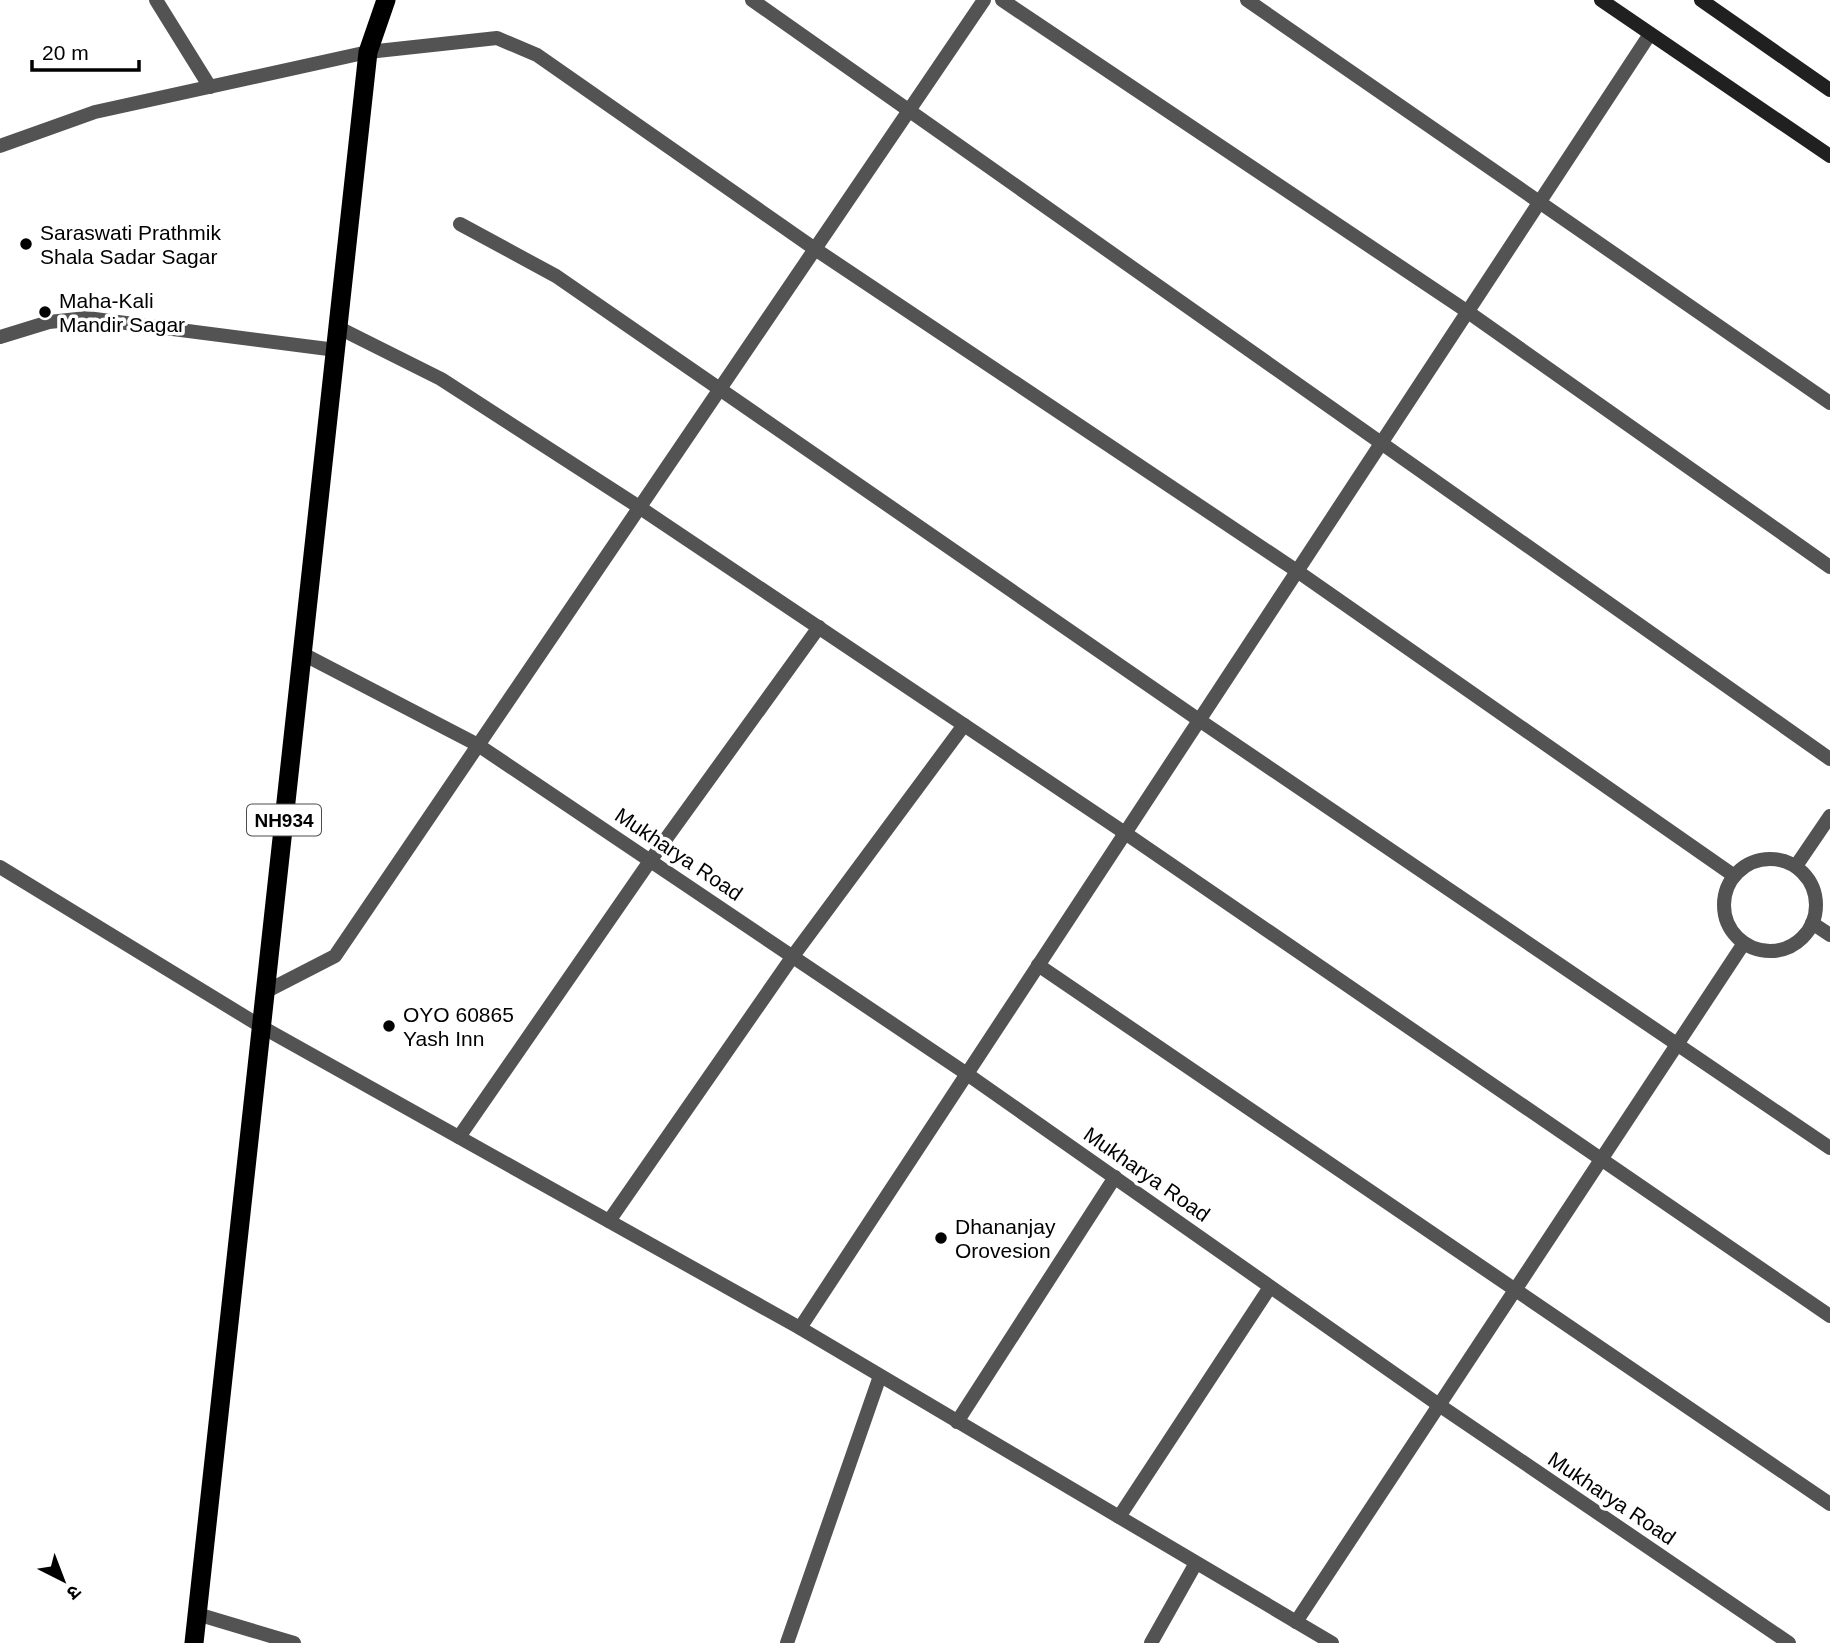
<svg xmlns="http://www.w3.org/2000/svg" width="1830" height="1643" viewBox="0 0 1830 1643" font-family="Helvetica,'Noto Sans Devanagari',sans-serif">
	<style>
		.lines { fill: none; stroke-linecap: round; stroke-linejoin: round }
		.minor { stroke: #535353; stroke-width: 14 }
		.tertiary { stroke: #535353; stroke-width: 14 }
		.secondary { stroke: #202020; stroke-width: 14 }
		.trunk { stroke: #000; stroke-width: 19 }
		.poi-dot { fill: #000; stroke: #fff; stroke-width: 2.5 }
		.labels { text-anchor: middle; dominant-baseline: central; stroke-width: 7; stroke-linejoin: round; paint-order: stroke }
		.shield { fill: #fff; stroke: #4c4c4c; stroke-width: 2 }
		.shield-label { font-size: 19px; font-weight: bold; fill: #000 }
		.poi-label { font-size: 21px; fill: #000; stroke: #fff; text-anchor: start }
		.street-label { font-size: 21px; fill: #000; stroke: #fff }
	</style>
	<rect width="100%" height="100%" fill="#fff"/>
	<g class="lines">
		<g class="minor">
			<path d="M156,0L210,87"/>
			<path d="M752,0L1830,759"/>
			<path d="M1002,0L1468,312L1830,567"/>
			<path d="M1247,0L1830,403"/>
			<path d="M368,52L497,38L537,55L815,249L1297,571L1733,875"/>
			<path d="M460,224L556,276L1199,720L1830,1148"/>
			<path d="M339,328L441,379L639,507L1125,833L1830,1316"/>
			<path d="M0,337L49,322L87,318L336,350"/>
			<path d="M303,654L478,745L967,1074L1439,1405L1789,1643"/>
			<circle cx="1770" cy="905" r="46"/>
			<path d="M1796,866L1830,816"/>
			<path d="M0,867L262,1027"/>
			<path d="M1812,923L1830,935"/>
			<path d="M1038,965L1830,1504"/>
			<path d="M265,992L335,956L984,0"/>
			<path d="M459,1137L650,861L819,627"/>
			<path d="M609,1221L793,956L964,725"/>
			<path d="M800,1328L1650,34"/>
			<path d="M957,1422L1115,1177"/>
			<path d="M1119,1517L1270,1287"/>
			<path d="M197,1614L294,1643"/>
			<path d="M1296,1622L1744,943"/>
			<path d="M787,1643L880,1376"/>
			<path d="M1151,1643L1196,1563"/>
		</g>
		<g class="tertiary">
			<path d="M0,146L95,112L368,52"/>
			<path d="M262,1027L800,1328L1332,1643"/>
		</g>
		<g class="secondary">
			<path d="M1601,0L1830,156"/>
			<path d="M1701,0L1830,90"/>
		</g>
		<path class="trunk" d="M194,1643L368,52L386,0"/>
	</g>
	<g class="poi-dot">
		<circle cx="26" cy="244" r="7"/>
		<circle cx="45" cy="312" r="7"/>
		<circle cx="389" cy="1026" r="7"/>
		<circle cx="941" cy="1238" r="7"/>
	</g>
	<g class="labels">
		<rect class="shield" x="247" y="804.5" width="74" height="31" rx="5"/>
		<g class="shield-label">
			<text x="284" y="820">NH934</text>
		</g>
		<g class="poi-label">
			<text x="40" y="232">Saraswati Prathmik<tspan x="40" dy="24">Shala Sadar Sagar</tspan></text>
			<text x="59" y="300">Maha-Kali<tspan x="59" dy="24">Mandir Sagar</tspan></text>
			<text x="403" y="1014">OYO 60865<tspan x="403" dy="24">Yash Inn</tspan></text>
			<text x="955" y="1226">Dhananjay<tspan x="955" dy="24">Orovesion</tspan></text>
		</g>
		<g class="street-label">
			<text transform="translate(679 854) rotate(34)">Mukharya Road</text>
			<text transform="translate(1147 1174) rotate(35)">Mukharya Road</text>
			<text transform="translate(1612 1498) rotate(34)">Mukharya Road</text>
		</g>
	</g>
	<g transform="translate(63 1580) rotate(138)" stroke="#ffffff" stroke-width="5" paint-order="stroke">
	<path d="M0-5L12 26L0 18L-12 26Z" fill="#000000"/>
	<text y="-10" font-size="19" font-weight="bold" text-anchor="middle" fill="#000000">उ</text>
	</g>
	<path d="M32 60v10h107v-10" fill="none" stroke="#000000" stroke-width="3.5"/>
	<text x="42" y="60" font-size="21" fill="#000000" stroke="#ffffff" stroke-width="5" paint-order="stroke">20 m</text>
</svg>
